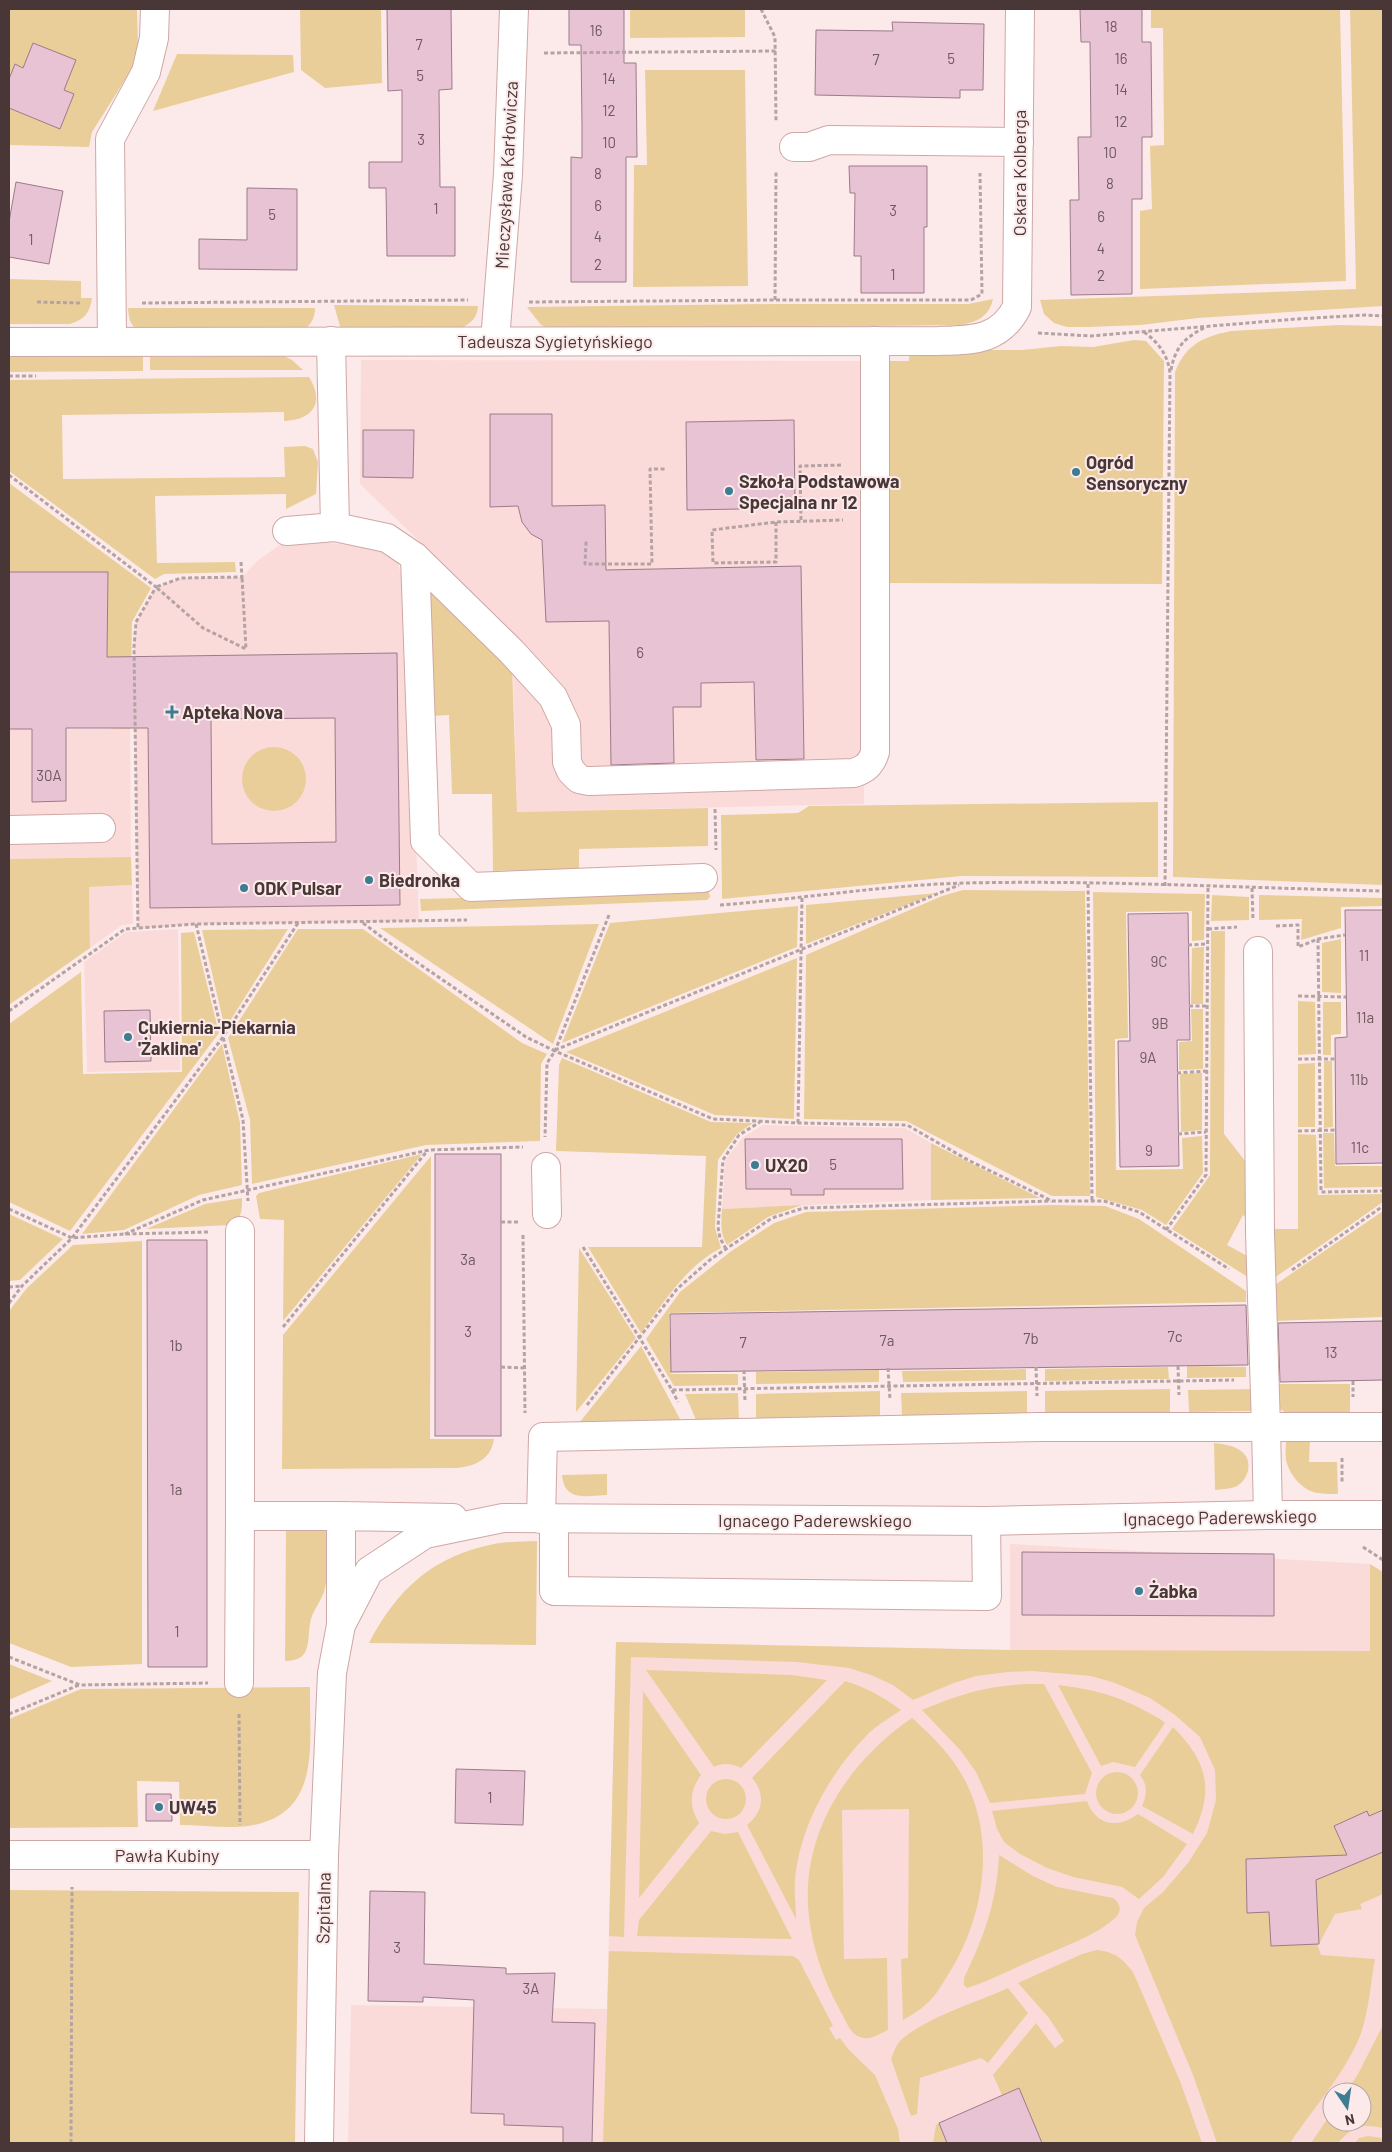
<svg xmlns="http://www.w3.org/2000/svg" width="1392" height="2152" viewBox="0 0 1392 2152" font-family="Barlow,sans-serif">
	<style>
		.built { fill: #fbdbda; fill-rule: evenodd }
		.green { fill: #eace9a }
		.building { fill: #e8c3d4; stroke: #9c7a8a; fill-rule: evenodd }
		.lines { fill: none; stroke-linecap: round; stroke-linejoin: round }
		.minor-casing { stroke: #cfa7a5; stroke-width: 30 }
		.path { stroke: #b5a3a3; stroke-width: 3; stroke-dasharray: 4 2.5; stroke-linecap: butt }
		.minor { stroke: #fff; stroke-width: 28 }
		.poi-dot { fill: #3d7c91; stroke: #fceaea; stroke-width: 2 }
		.labels { text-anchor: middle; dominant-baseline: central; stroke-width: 4; stroke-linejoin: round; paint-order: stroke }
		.number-label { font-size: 15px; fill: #705a5e }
		.street-label { font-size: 18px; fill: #483736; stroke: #fceaea }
		.poi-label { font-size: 18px; font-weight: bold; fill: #483736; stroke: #fceaea; text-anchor: start }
	</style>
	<rect width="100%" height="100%" fill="#fceaea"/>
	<g class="built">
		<path d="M361,360L868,361L864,804L517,812L512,631L360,484Z"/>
		<path d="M284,542H322L383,549L397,561L407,593L419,921L196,924L138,929L134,647L136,622L156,587L181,578L242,577L257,561Z"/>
		<path d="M9,729H130L131,857L9,859Z"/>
		<path d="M132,885L133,924L122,925L90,948L89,887Z"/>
		<path d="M178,929L180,1070L87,1072L84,962L126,932Z"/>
		<path d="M763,1125L905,1128L931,1143V1200L722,1209L725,1161L743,1137Z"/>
		<path d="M1010,1544L1370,1564L1371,1651H1383V2143H348L351,2005L607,2009L616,1642L1010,1650ZM1332,2092H1362V2122H1332Z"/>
	</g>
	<g class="green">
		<path d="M9,9H137L138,46L135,64L92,132L89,147L9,145Z"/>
		<path d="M300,9H381L382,83L325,88L301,70Z"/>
		<path d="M630,9H745V37L630,38Z"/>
		<path d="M1151,9H1340L1346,281L1140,289V211L1152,209L1150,146L1164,145L1163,28H1151Z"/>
		<path d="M1350,9H1383V306L1198,318L1141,325L1089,327H1067L1054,323L1044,314L1040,300L1356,289Z"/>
		<path d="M177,54L293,55L294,72L153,111Z"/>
		<path d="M645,70H745L748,286L633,287L634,165H647Z"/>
		<path d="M9,279L81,281V298H92C90,313 84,320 70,324H9Z"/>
		<path d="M993,299C989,317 977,322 960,325L553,330L541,325L527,307L774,304H968Z"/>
		<path d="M334,305L478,306C477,321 467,326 454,331L341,330Z"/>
		<path d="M128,308H315C315,317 312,323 305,329L140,332C130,325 129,320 128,308Z"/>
		<path d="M1339,325L1383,326V885L1173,877L1175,372C1186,344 1203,337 1231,331Z"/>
		<path d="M1134,340L1146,341L1164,361L1162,584L889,583L887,361H909V354L959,350H1022L1061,346L1093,347Z"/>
		<path d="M143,355V371L9,372V357Z"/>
		<path d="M284,356L292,360L303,370H150V357Z"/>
		<path d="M309,377C325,403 313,420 284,421V412L62,415L63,479L285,477L284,447L305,446L313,449L318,462L316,494L286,509V494L155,496L157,563L235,562L236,572L164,574L155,579L9,471V380Z"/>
		<path d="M9,483L151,588L132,622L130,729L105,728L108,572H9Z"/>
		<path d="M427,586L512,664L517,812L708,808V846L579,849V869L493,871L492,794H452L449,715L431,716Z"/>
		<circle cx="274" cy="779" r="32"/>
		<path d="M1158,802V877L962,876L722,899L721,815L798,813L809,806Z"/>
		<path d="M131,857L132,885L89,887L90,948L9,1005V859Z"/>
		<path d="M963,890L1085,891L1090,1196H1052L906,1121L804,1119L806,955L942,896Z"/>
		<path d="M709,892L710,897L707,900L421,911L420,899Z"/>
		<path d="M1093,892L1205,894L1204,940L1192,941V911L1126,912L1128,1038L1115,1039L1116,1170L1183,1169L1182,1138L1202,1136L1203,1173L1166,1225L1142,1210L1096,1197Z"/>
		<path d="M937,893L806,944V905Z"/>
		<path d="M1212,895L1249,897V920L1211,921Z"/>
		<path d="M1259,895L1383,898V906L1341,907V928L1301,940L1302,919L1259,920Z"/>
		<path d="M798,906L797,947L562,1043L610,923Z"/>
		<path d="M599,924L553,1044L380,928Z"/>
		<path d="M288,929L225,1029L202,930Z"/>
		<path d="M298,929H363L522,1043L547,1054L541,1064L540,1141L426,1145L252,1184L250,1120L228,1038Z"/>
		<path d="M1211,931H1225L1224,1134L1249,1166L1248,1219L1243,1215L1227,1245L1253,1259L1254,1281L1172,1229L1210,1175Z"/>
		<path d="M194,932L219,1033L70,1231L9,1202V1024L81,972L83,1074L182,1072L181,933Z"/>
		<path d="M1341,939V993L1322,992V943Z"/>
		<path d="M1204,947L1203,1004H1191L1192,948Z"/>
		<path d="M797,958L794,1119L715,1115L566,1052Z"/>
		<path d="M1298,1001L1315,1002L1316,1054L1298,1055Z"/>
		<path d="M1323,1002H1341V1034L1331,1035V1055H1323Z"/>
		<path d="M1191,1009H1203V1069L1179,1070V1042L1192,1041Z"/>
		<path d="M222,1044L240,1123L242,1185L199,1195L124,1230L82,1234Z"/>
		<path d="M562,1058L711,1122L753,1123L737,1134L718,1160L715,1228L721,1248C686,1266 664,1302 641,1333L588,1247H702L706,1156L556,1151L559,1065Z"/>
		<path d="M1324,1061H1332L1333,1127L1324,1128Z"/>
		<path d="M1315,1063V1127H1298V1064Z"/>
		<path d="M1202,1073V1130L1181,1132L1180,1074Z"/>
		<path d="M1323,1133H1334L1335,1166H1383V1187L1324,1188Z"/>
		<path d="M1298,1134L1316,1135L1318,1195L1383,1194V1202L1267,1283V1229H1298Z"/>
		<path d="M931,1143L1040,1198L931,1200Z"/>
		<path d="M422,1154L283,1321L284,1220L260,1219L256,1196L259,1193Z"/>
		<path d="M431,1156L430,1439H494C491,1459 476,1466 457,1468L282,1469L283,1335Z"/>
		<path d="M242,1198C242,1211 242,1218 231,1225L146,1229L205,1204Z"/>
		<path d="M802,1205L768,1217L727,1245C720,1233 721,1222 722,1209Z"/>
		<path d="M1053,1205L1105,1206L1139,1219L1246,1291V1302L669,1313L671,1374H738V1385L674,1386L646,1339L680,1292L730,1252L774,1223L806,1212Z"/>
		<path d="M1383,1211V1317L1274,1321L1276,1384H1350V1414L1296,1416L1287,1414L1279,1408L1270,1389L1266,1291Z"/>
		<path d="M9,1214L63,1239L20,1280L9,1281Z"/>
		<path d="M142,1241V1664L71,1667L9,1643V1311L27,1288L73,1245Z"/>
		<path d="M579,1248L636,1338L576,1412Z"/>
		<path d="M641,1346L681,1421L579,1423Z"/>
		<path d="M1187,1366L1246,1367V1377L1187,1378Z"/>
		<path d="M1168,1367L1169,1379L1045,1381V1369Z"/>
		<path d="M1026,1369V1380L903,1382L902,1371Z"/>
		<path d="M879,1370V1382L756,1384V1372Z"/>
		<path d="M1170,1389V1412L1045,1415V1391Z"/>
		<path d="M1256,1389L1254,1409L1250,1411L1189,1412L1188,1390Z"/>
		<path d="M880,1391V1416L756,1419V1394Z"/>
		<path d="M1027,1391V1414L902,1416L901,1393Z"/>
		<path d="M738,1393L739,1419L696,1420L685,1394Z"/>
		<path d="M1310,1438L1309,1462H1337L1338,1494C1331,1494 1324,1494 1318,1493C1302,1491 1289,1474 1286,1460C1285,1453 1286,1446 1286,1439Z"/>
		<path d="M1214,1443C1223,1444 1233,1445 1241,1451C1254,1460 1249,1481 1235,1487C1229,1489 1221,1489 1215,1490Z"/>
		<path d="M607,1474V1495C587,1496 564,1502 562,1475Z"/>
		<path d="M286,1526H326C327,1547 330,1571 324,1592C321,1601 314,1609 311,1619C306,1639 314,1661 285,1661Z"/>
		<path d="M537,1541L536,1645L369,1643C397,1589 433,1556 494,1544C508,1541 523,1542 537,1541Z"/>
		<path d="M1370,1564L1383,1572V1894L1360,1904L1362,1909L1335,1914L1319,1944H1317L1321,1955L1375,1959C1370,1986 1369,2015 1358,2041C1341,2078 1312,2110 1290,2143H1217L1193,2075L1135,1935L1137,1922L1144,1908L1163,1892L1188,1863L1207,1833L1216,1800L1215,1770L1200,1737L1175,1715L1150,1698L1115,1683L1091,1676L1032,1671L1008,1672L976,1676L954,1683L913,1700L893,1685L871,1675L849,1668L797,1662L631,1657L624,1937L609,1936L616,1642L1010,1650L1370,1651Z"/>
		<path d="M9,1664L52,1681L9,1700Z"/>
		<path d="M646,1670L792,1675L827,1680L741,1768C732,1764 723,1762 714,1767Z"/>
		<path d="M845,1681C866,1687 883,1697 901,1710C891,1717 879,1724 870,1732C831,1771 800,1825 795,1880C794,1893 796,1906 796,1919L747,1825C763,1812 766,1794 752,1778Z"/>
		<path d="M1025,1684H1044L1092,1773L1085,1794L990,1803L976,1772L961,1751L922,1710C961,1694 983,1687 1025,1684Z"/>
		<path d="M1058,1685C1100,1690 1124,1698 1160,1719L1165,1723L1135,1767L1113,1762L1101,1766Z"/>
		<path d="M310,1687C309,1744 323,1815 248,1826C227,1829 202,1825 180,1825L179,1782L137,1781L138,1827L9,1828V1719L81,1689Z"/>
		<path d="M643,1691L701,1775C689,1791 689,1807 699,1823L639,1898Z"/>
		<path d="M912,1718C937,1740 960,1764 972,1796C995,1855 980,1927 946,1978C940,1988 934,1998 925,2005C919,2011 911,2015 903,2020L901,1959L908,1958L909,1809L842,1810L844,1959L887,1958L888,2030C879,2034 870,2041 860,2037C851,2035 846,2021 842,2014C813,1962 797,1901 816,1842C831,1792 869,1747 912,1718Z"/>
		<path d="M1173,1727C1207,1761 1215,1789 1193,1834L1142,1806C1147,1794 1148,1786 1140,1775Z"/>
		<circle cx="1117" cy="1793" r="21"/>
		<circle cx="726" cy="1799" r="20"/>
		<path d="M1087,1801C1096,1826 1118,1829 1138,1814L1187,1844L1163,1877L1139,1899L1122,1887L1073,1877L1047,1868L1020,1854L1004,1842L997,1829L992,1811Z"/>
		<path d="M711,1831L725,1834L738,1832L792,1939L637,1936L639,1920Z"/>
		<path d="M999,1855L1033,1876L1057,1887L1113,1898C1119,1902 1123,1910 1116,1917C1099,1935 1055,1950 1031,1961C1010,1970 989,1981 967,1988L964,1985V1978C984,1937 997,1901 999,1855Z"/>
		<path d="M9,1890L299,1892L295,2143H9Z"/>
		<path d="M1097,1950C1115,1952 1122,1958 1133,1972L1180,2081L1202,2143H1042L1019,2089L1002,2095L993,2075L1036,2023L1055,2048L1064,2041L1049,2018L1018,1983L1082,1954Z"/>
		<path d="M609,1951L793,1956L799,1960L833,2026L829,2028L836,2040L840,2038L849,2050L875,2075L898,2129L900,2143H603Z"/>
		<path d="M1008,1988L1028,2013L988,2063L981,2058L920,2078L917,2114L911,2116L891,2059C894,2052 896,2044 902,2039C928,2017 977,2002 1008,1988Z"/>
		<path d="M1383,2025V2128C1363,2123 1351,2127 1338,2143H1311L1332,2112V2122H1362V2092H1346L1358,2074Z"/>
		<path d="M939,2123L947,2143H933L936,2125Z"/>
		<path d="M1368,2136L1383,2138V2143H1355L1359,2138Z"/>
	</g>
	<g class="building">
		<path d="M387,9H451L452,89L439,90L440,187H455V256H387L386,188H369V162H402V90L388,91Z"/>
		<path d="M569,9H624V63H636L637,157H626V282H571V157L582,158V126L581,45H569Z"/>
		<path d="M1080,9H1142V42H1151L1152,137H1142V199H1132V294L1071,295L1070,200H1079L1078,137H1091L1090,42H1081Z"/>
		<path d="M892,22L984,24L983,90H960V98L815,95L816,30L893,31Z"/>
		<path d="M33,43L76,60L64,90L74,94L60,129L9,108V79L15,64L23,68Z"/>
		<path d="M849,166H927V227H924V293H861V256H854L855,193H850Z"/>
		<path d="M16,182L63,191L49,264L9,257V222Z"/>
		<path d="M247,188L297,189V270L199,269V239L247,240Z"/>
		<path d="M490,414H552V506L605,505L606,570L801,566L804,759L756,760L754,682L701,683V707H673L674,763L611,765L609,621L546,622L542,540L531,534L522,522L518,506L490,507Z"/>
		<path d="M794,420L795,508L687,510L686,422Z"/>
		<path d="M363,430H414L413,478L363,477Z"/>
		<path d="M9,572H108L107,657L397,653L400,905L150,908L148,728H66V801L32,802V729H9ZM335,718L336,842L212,844L211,719Z"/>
		<path d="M1345,910H1383V1163L1336,1164L1335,1038L1347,1037Z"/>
		<path d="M1188,913L1190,1040H1177L1179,1166L1120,1167L1118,1041H1130L1128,914Z"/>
		<path d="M150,1010L151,1061L105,1062L104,1011Z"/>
		<path d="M745,1139H902L903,1189H824V1195H791V1189H746Z"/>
		<rect x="435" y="1154" width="66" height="282"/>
		<path d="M147,1240H207V1667H148Z"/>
		<path d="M1246,1305L1248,1365L671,1372L670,1314Z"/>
		<path d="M1383,1321V1380L1280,1382L1278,1323Z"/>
		<path d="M1022,1552L1274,1554V1616L1022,1615Z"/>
		<path d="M456,1769L525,1771L523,1825L455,1823Z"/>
		<path d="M146,1794H171L172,1821H146Z"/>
		<path d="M1383,1810V1852L1316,1880L1319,1944L1271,1946L1269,1912L1247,1913L1246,1859L1347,1855L1334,1826L1367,1811L1369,1816Z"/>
		<path d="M370,1891L425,1892L424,1964L506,1968V1974L555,1973L552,2022L595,2023L592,2143H563V2127L504,2125V2114L471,2113L474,2000L423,1997V2002L368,2001Z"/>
		<path d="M1019,2088L1042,2143H947L939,2123Z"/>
	</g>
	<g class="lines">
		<defs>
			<g id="minor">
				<path d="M794,147H809L829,140L1019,142"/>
				<path d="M112,341L110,139L146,72L154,38L155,9"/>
				<path d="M495,341L508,174L514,9"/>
				<path d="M9,342L938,341C972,340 1000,341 1017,307L1020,9"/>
				<path d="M335,527L387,538L415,557L512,652L553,697L566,725L567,762L571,771L579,779L589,781L854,773C865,769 871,765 875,752V341"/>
				<path d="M287,531L335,527L331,341"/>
				<path d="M415,557L425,841L471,887L703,878"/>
				<path d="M9,830L101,828"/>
				<path d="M1258,951L1260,1233L1266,1427H1383"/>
				<path d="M546,1167L547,1214"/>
				<path d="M240,1231V1516"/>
				<path d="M541,1519L543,1437L1039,1427H1266L1268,1515"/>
				<path d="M554,1519V1591L987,1596L986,1521"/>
				<path d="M341,1621V1516L453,1518"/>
				<path d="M239,1683L240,1516H341"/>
				<path d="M9,1855H324"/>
				<path d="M319,2143L324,1855L332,1673L341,1625L369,1571L425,1534L503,1518L986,1521L1268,1515H1383"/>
			</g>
		</defs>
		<use href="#minor" class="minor-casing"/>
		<g class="path">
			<path d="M761,9L775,37L776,122"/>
			<path d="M544,53L776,51"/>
			<path d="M775,300L776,171"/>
			<path d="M37,302L81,303"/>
			<path d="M529,302L775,300H971L982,294L980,173"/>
			<path d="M142,303L468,300"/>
			<path d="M1144,332C1158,342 1168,355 1170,373L1165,886"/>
			<path d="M1038,333L1090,336L1296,319L1366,315L1383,316"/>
			<path d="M1171,370C1175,348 1184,338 1204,328"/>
			<path d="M9,376H36"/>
			<path d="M9,475L156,587L136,622L134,647L138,929"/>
			<path d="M801,520L800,466L843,465"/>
			<path d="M776,522V562L713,563L712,530L776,522L843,520"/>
			<path d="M585,542L586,543L585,564H652L650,469H665"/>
			<path d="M241,562L242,577L181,578L156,587L203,628L246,649L242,577"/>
			<path d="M715,809L716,850"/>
			<path d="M1088,884L1092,1201"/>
			<path d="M1252,888L1253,920"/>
			<path d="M720,905C802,899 883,885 965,883C1104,880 1244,888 1383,891"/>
			<path d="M609,915L555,1051L713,1119L798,1123L907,1125L968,1160L1052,1201H1104L1139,1212L1229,1269"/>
			<path d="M363,923L399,950L526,1037L555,1051L547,1063L545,1137"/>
			<path d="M196,924L243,1120L248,1201"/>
			<path d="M1276,926L1298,925V947L1318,939L1345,935"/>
			<path d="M1208,929L1237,927"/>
			<path d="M1318,939L1321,1192L1383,1191"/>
			<path d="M1188,945L1207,944"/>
			<path d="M1298,996L1346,997"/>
			<path d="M1189,1006H1207"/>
			<path d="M9,1011L125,929L196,924L467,920"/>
			<path d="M555,1050L959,885"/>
			<path d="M1298,1059H1335"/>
			<path d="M1177,1073L1207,1071"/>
			<path d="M798,1123L802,898"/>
			<path d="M1298,1131L1336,1130"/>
			<path d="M1178,1134L1206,1132"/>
			<path d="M9,1209L72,1238L125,1234L209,1232"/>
			<path d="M501,1222H518"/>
			<path d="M1166,1230L1206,1175L1208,887"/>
			<path d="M125,1234L203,1200L429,1150L523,1147"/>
			<path d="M523,1235L525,1413"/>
			<path d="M583,1247L672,1390L1234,1380"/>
			<path d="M726,1249L720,1238L718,1227L723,1160L739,1135L760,1122"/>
			<path d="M1292,1270L1383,1206"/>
			<path d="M9,1287L22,1286"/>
			<path d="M9,1303L22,1286L72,1238L223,1037L298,923"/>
			<path d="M283,1327L428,1150"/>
			<path d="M1178,1366L1179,1395"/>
			<path d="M501,1367L524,1368"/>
			<path d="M1036,1367L1037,1396"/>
			<path d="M888,1368L890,1400"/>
			<path d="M744,1370L745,1402"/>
			<path d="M1353,1381V1397"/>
			<path d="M672,1390L678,1402"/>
			<path d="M587,1405L677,1289L711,1259L772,1218L804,1208L1051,1201"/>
			<path d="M1342,1458V1484"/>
			<path d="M1363,1547L1383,1560"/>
			<path d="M9,1657L80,1685L208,1683"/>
			<path d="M9,1714L79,1685"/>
			<path d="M239,1714L240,1825"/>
			<path d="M71,2143L72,1887"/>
		</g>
		<use href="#minor" class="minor"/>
	</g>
	<g class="poi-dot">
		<circle cx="1076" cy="472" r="5"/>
		<circle cx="729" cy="491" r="5"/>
		<path d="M169.5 704.5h5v5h5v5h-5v5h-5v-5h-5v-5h5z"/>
		<circle cx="369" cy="880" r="5"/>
		<circle cx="244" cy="888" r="5"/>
		<circle cx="128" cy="1037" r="5"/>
		<circle cx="755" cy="1165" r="5"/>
		<circle cx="1139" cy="1591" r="5"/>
		<circle cx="159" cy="1807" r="5"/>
	</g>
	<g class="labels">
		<g class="number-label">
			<text x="1111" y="26">18</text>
			<text x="596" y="30">16</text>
			<text x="419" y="44">7</text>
			<text x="951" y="58">5</text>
			<text x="1121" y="58">16</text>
			<text x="876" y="59">7</text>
			<text x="420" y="75">5</text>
			<text x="609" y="78">14</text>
			<text x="1121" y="89">14</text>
			<text x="609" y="110">12</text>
			<text x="1121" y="121">12</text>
			<text x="421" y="139">3</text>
			<text x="609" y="142">10</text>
			<text x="1110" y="152">10</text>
			<text x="598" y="173">8</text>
			<text x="1110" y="183">8</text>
			<text x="598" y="205">6</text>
			<text x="436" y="208">1</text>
			<text x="893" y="210">3</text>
			<text x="272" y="214">5</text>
			<text x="1101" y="216">6</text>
			<text x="598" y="236">4</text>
			<text x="31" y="239">1</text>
			<text x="1101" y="248">4</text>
			<text x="598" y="264">2</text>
			<text x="893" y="274">1</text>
			<text x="1101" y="275">2</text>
			<text x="640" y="652">6</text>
			<text x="49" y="775">30A</text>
			<text x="1364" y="955">11</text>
			<text x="1159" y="961">9C</text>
			<text x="1365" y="1017">11a</text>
			<text x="1160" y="1023">9B</text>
			<text x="1148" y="1057">9A</text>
			<text x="1359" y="1079">11b</text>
			<text x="1360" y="1147">11c</text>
			<text x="1149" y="1150">9</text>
			<text x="833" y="1164">5</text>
			<text x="468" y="1259">3a</text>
			<text x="468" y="1331">3</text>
			<text x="1175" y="1336">7c</text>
			<text x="1031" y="1338">7b</text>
			<text x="887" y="1340">7a</text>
			<text x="743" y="1342">7</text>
			<text x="176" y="1345">1b</text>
			<text x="1331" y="1352">13</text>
			<text x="176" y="1489">1a</text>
			<text x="177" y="1631">1</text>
			<text x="490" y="1797">1</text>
			<text x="397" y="1947">3</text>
			<text x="531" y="1988">3A</text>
		</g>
		<g class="street-label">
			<text transform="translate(1019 173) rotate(-90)">Oskara Kolberga</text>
			<text transform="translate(506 175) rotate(-87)">Mieczysława Karłowicza</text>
			<text x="555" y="341">Tadeusza Sygietyńskiego</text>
			<text transform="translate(1220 1517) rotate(-1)">Ignacego Paderewskiego</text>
			<text x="815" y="1520">Ignacego Paderewskiego</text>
			<text x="167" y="1855">Pawła Kubiny</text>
			<text transform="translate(323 1908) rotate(-89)">Szpitalna</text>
		</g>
		<g class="poi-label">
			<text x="1086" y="462">Ogród<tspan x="1086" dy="21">Sensoryczny</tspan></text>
			<text x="739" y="481">Szkoła Podstawowa<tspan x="739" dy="21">Specjalna nr 12</tspan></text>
			<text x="182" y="712">Apteka Nova</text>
			<text x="379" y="880">Biedronka</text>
			<text x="254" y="888">ODK Pulsar</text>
			<text x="138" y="1027">Cukiernia-Piekarnia<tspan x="138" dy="21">'Żaklina'</tspan></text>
			<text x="765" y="1165">UX20</text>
			<text x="1149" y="1591">Żabka</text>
			<text x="169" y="1807">UW45</text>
		</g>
	</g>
	<rect width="1392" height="2152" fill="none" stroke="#483736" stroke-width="20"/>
	<g transform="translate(1347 2107) rotate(167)"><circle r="24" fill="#fceaea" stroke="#b4a2a2"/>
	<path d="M0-4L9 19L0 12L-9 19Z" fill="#3d7c91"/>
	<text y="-8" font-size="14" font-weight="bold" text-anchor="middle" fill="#483736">N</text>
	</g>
</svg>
